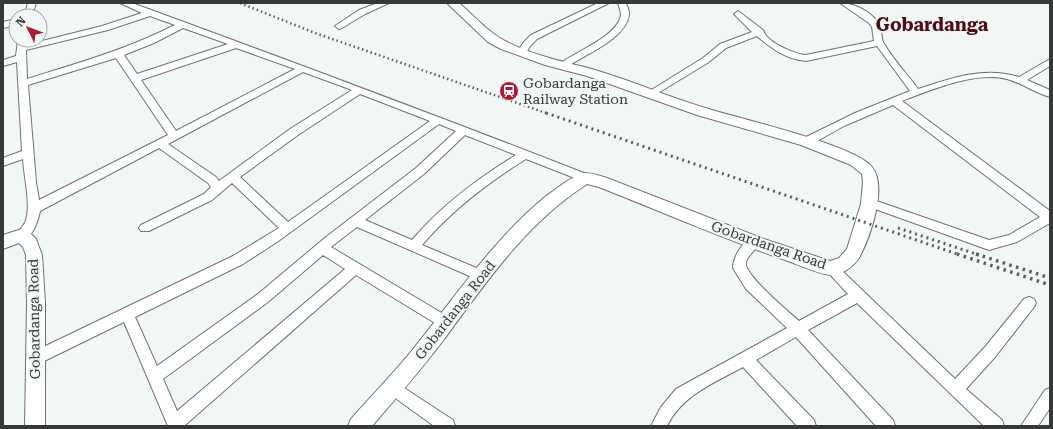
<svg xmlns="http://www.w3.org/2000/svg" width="1053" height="429" viewBox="0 0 1053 429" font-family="'Roboto Serif',serif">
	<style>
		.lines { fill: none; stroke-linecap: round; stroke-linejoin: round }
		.minor-casing { stroke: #6d7471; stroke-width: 2 }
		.major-casing { stroke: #6d7471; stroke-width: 2 }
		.minor { fill: #fff; fill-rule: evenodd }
		.major { fill: #fff; fill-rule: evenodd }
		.rail-far2 { stroke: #5c5f5e; stroke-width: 2.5; stroke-dasharray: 1.5 3; stroke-linecap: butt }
		.rail-far1 { stroke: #5c5f5e; stroke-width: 3; stroke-dasharray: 2 4; stroke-linecap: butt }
		.rail { stroke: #5c5f5e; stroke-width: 3.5; stroke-dasharray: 2.5 4.5; stroke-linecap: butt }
		.labels { text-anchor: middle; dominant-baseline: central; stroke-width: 4; stroke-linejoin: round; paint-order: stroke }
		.poi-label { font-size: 14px; fill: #363938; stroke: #f0f7f4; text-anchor: start }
		.street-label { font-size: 14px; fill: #363938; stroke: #f0f7f4 }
		.far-town-label { font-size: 18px; font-weight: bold; fill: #520c15; stroke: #f0f7f4 }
	</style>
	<rect width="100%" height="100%" fill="#f0f7f4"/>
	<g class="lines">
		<defs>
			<g id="minor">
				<path d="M28,3H36L32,16H24Z"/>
				<path d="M120,3H132C285,59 438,116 589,175L591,178L585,182L526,159C487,183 452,210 422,245L486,272L488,276L486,280L481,281L357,227L331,247L450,318L452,322L450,326L445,328L440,326L356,275L184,426H168L124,322L36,365L31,363L29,358L31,353L233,256L279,228L232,183L212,200L149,231H141L139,228L141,225L204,194L211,187L208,183L159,148L40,211C38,221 31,244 18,239L16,236C19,230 24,226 26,220C31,204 24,177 23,159L3,166V158L22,151L17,62L3,66V60L16,56L18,40H26V45L102,26L142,13ZM150,16L175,25C128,49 78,63 27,79L26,50L108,30ZM183,28L228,44L137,74L124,55L154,43ZM236,48L295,69L176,131L141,80ZM116,58L168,135L39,200L36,182L28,85ZM303,72L352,90L290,129L219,181L216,177L168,144ZM360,94L430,121L288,222L240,177L298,135ZM439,124L456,131L416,168L326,237L258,294L157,366L135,317L243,264L277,242ZM465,135L516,155C477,179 442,205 412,240L365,220L424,174ZM323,255L345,269L177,411L163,379L268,302Z"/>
				<path d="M378,3H389L365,14L342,28L339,29L335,26L359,10Z"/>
				<path d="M598,3H609L537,39L530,46L525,55L522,56L517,53L523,43L531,35Z"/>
				<path d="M618,3H626C627,7 630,11 629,15C626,39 585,54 567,67H561V63C577,51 618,36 621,15C621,11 619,7 618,3Z"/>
				<path d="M840,3C854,3 874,12 880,27C882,31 881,37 883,42C892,58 907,74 918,89C951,78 984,66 1019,77L1050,59V66L1027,80L1050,90V97C1035,93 1022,83 1007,79C975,71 931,90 902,101L1050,211V223L1017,242L989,250L864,205L862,202L864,199L868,198L989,240L1009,235L1040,217L893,105L844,126L810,145H802L801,142L802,139L855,113L910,91L877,46L806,61C786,59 772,49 757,36L726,48L709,62L653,96L650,97L645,94L703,58L720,44L752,32L734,14L738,11L763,30C766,42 794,54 806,55L874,41L872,27L869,23Z"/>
				<path d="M16,19V25L3,28V22Z"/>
				<path d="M754,237L758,238L760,242C757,249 748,255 746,262C742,273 790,313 799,321L848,294L824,268L825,264L830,263L835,264L955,379L985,347L1024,299L1029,297L1034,299L1036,303L1034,307L995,357L966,389L1002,420L1004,426H984L857,303L808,330L893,420L895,426H876L796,337L756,360L814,420L816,426H797L743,367C714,383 682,395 667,426H651L661,407L676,389L787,328L746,289L733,268C733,257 743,240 754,237Z"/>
				<path d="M392,380L453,420L455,426H434L387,392L384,387L387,382Z"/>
				<path d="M1050,388V408L1038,426H1021L1045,390Z"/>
			</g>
			<g id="major">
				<path d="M447,3H459C475,17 489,33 507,42C535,56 565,62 595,70C633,81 670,98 709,109C740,119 855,145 872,167C888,187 870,238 859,258C853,267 843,274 832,275C821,275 799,265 788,261C724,239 662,212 599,187L587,184C525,224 485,284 442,342C420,371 396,398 372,426H348L351,419C372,395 394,373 414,348C456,296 493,240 545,197C556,189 568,179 581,174C588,171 600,176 607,178L764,239L830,261L839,258L847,249L861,204L863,182L862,174L851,165L801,145L697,115L587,76L545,65L501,49L488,42Z"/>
				<path d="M22,229L28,231L36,239L42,255L45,303V426H25L27,303L26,255L23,247L19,243L3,249V235Z"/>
			</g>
		</defs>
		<use href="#minor" class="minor-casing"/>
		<use href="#major" class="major-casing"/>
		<use href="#minor" class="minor"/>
		<use href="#major" class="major"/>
		<path class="rail-far2" d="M240,3L315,33L549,114"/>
		<g class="rail-far1">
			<path d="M546,113L960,255"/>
			<path d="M898,228L979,255"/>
		</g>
		<g class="rail">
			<path d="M957,254L1050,285"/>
			<path d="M976,254L1050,278"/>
		</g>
	</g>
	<defs>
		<symbol id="station-disc" viewBox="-11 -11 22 22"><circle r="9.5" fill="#ad1930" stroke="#f0f7f4"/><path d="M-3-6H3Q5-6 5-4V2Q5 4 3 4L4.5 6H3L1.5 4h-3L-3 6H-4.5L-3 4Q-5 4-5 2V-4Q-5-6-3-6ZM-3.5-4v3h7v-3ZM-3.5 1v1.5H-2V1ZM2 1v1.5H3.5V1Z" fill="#fff"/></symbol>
	</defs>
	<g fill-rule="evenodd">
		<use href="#station-disc" x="498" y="80" width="22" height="22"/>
	</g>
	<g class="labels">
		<g class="poi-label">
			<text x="523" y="83">Gobardanga<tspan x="523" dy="16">Railway Station</tspan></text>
		</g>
		<g class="street-label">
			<text transform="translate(769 245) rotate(19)">Gobardanga Road</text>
			<text transform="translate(455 310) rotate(-52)">Gobardanga Road</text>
			<text transform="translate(34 319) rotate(-91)">Gobardanga Road</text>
		</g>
		<g class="far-town-label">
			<text x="932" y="24">Gobardanga</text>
		</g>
	</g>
	<rect width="1053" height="429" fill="none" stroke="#363938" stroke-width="8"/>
	<g transform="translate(28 28) rotate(312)"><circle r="19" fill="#f0f7f4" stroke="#a6aba9"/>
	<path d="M0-3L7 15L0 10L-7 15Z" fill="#ad1930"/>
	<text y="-6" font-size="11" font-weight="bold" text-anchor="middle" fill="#363938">N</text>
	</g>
</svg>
